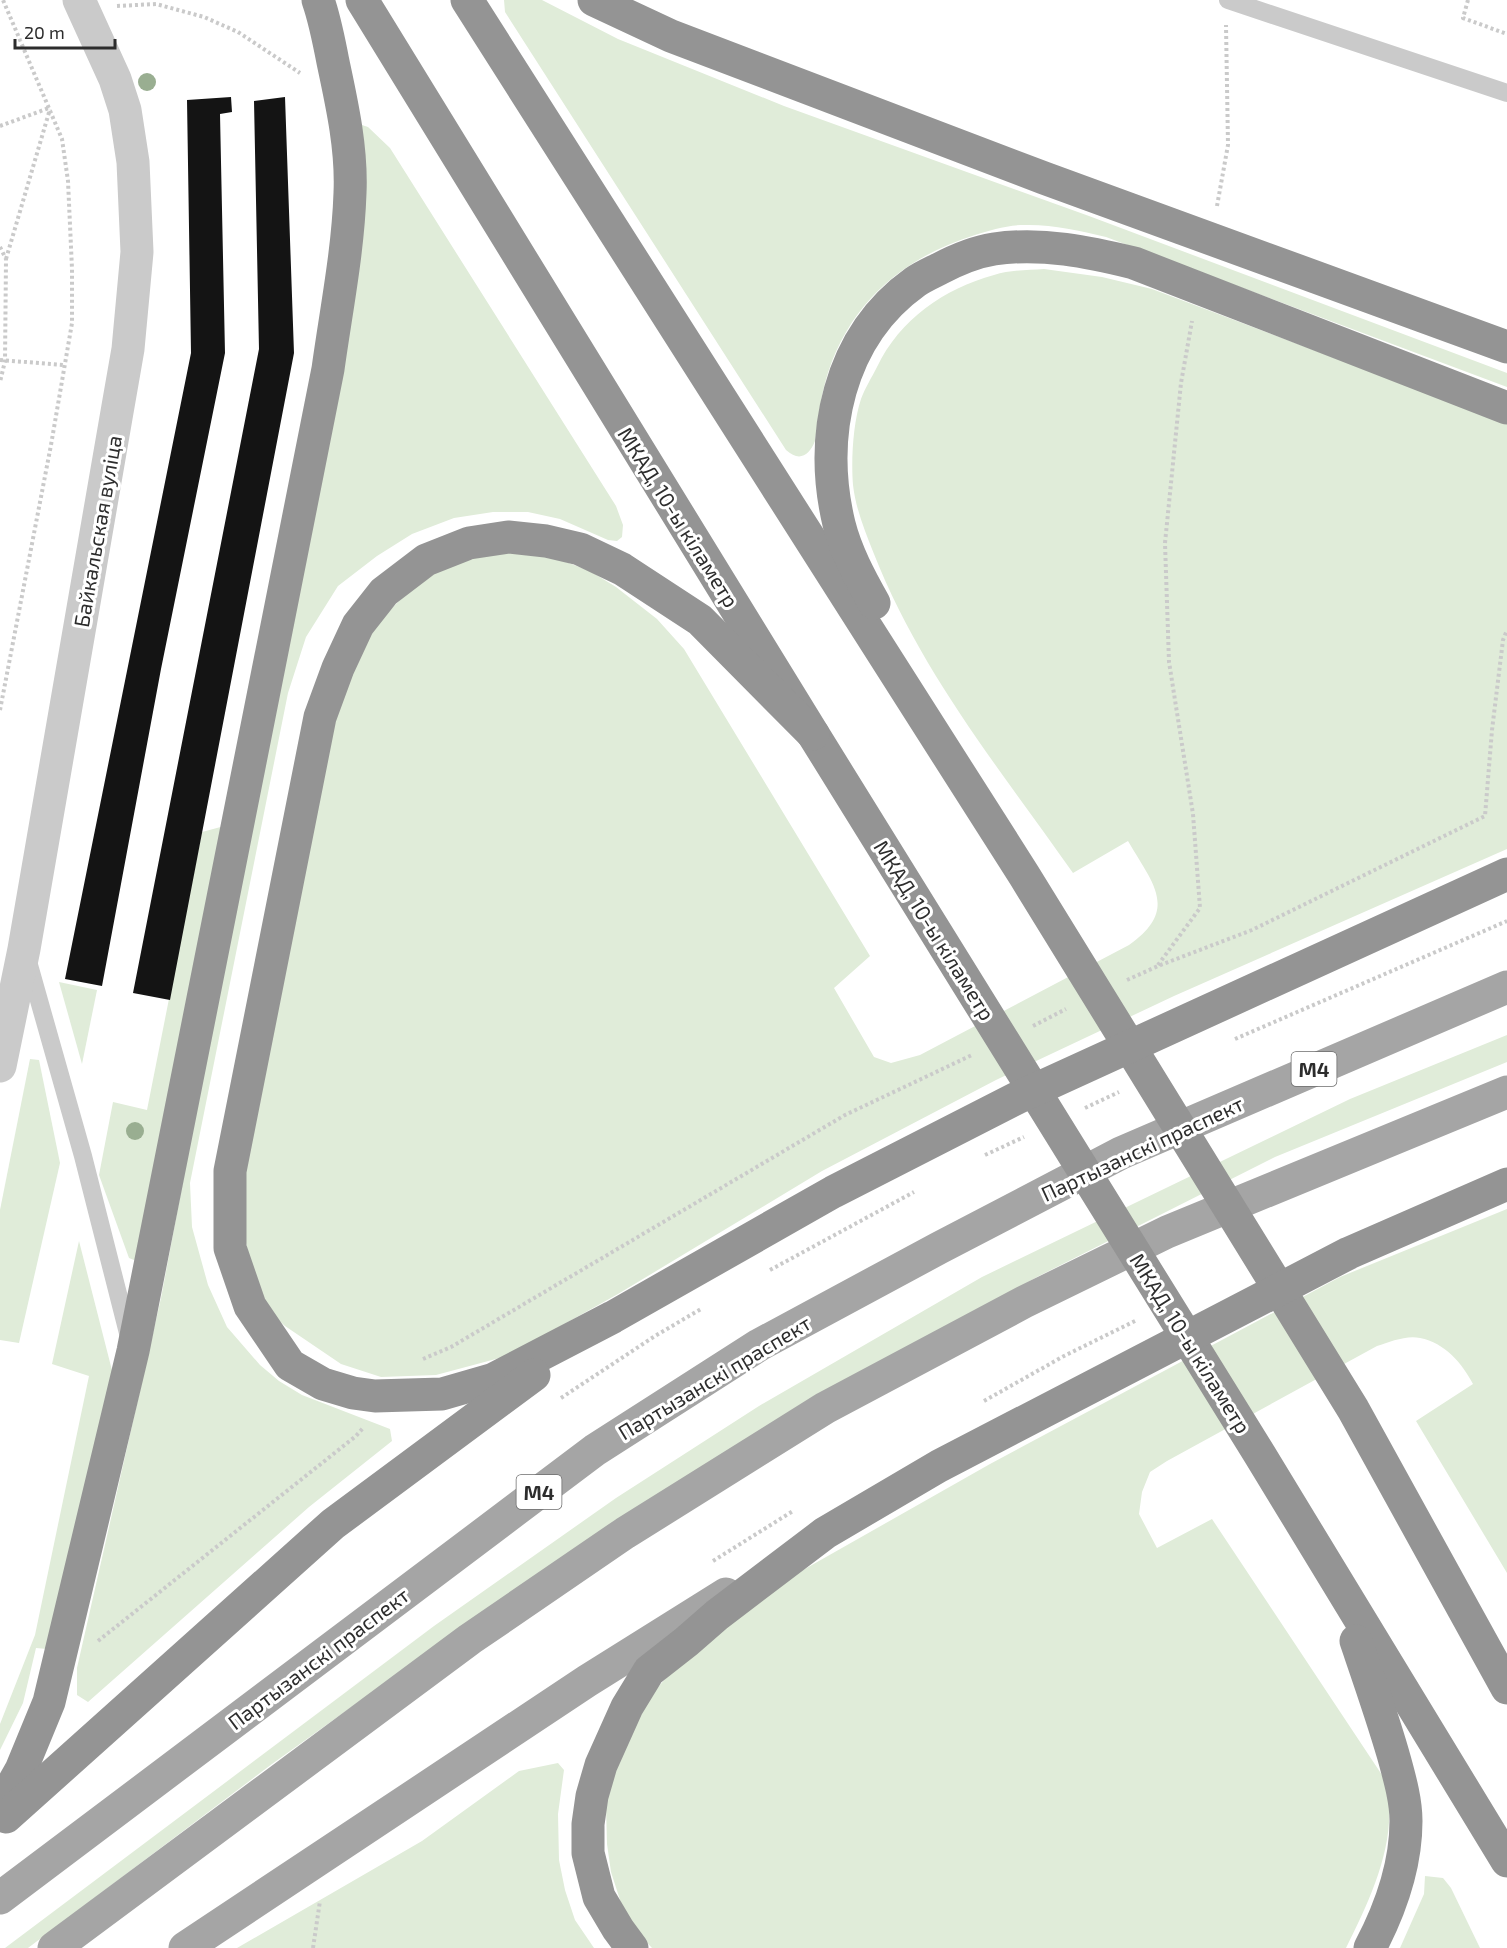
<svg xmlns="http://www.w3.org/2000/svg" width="1507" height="1948" viewBox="0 0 1507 1948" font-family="'Exo 2',sans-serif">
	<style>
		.green { fill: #e0ecd9 }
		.building { fill: #141414 }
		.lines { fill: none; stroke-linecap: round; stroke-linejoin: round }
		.path { stroke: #cacaca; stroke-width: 4; stroke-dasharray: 3 3; stroke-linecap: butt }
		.lane { stroke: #cacaca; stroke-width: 18 }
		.street { stroke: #cacaca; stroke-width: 33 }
		.primary { stroke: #a5a5a5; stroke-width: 33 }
		.highway { stroke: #949494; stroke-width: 33 }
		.tree { fill: #99ae91 }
		.labels { text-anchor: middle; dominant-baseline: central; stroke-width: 6; stroke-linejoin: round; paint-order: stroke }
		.shield { fill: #fff; stroke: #6c6c6c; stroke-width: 1.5 }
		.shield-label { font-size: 20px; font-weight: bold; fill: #2d2d2d }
		.street-label { font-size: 21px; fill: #2d2d2d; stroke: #fff }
	</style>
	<rect width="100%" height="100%" fill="#fff"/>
	<g class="green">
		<path d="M504,0H542L618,39L784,106L1089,216L1507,373V387L1106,237C1080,231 1055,225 1029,225C1011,224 991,230 975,235C901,258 846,306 825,383C820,401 818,422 815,441C809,456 799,462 786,450L505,12Z"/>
		<path d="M359,124L368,127L390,148L616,506L623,525L622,537L617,541L608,540L560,519L528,512H493L454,518L412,534L377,556L338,586L306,637L288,693L190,1183L192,1227L208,1285L227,1327L260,1365L279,1381L302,1395L390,1429L392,1441L309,1507L88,1702L77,1695V1668L161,1298L330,402Z"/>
		<path d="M1044,269L1102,277L1152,289L1507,423V849L1174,996L996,1080L822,1171L618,1294L507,1356L436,1375L381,1377L341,1364L285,1326L270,1312L257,1284L249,1257L241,1220L246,1158L325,748L363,646L382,618L406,594L437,572L469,557L497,553H525L558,559L590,571L616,587L657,619L684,649L870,956L834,988L874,1057L891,1063L920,1055L1129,945C1180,909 1152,883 1128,841L1073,873C1001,771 920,671 874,554C865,531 856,510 853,485C851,460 853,423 861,399C865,388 872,377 877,367C900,319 944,289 994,275C1010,270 1028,270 1044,269Z"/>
		<path d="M228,825L140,1258L134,1260L129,1258L99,1175L113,1102L147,1110L202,832Z"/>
		<path d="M59,982L97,990L82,1064Z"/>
		<path d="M1507,1035V1062L1275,1157L1037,1277L916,1344L357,1703L272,1764L28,1948H5L434,1626L616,1498L759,1406L982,1277L1350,1099Z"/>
		<path d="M30,1059L39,1060L60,1163L19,1343L0,1340V1210Z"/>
		<path d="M1507,1209V1573L1416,1421L1473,1384C1462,1363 1445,1343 1420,1338C1406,1335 1390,1342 1377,1346L1167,1461L1150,1472L1142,1492L1139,1514L1157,1548L1212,1519L1384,1778C1386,1787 1389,1796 1389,1806C1392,1854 1367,1906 1346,1948H652L640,1935L622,1906L611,1872L607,1844L606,1807L615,1763L649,1697L677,1666L789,1578L990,1464L1340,1277Z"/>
		<path d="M79,1241L116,1386L47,1649L36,1648L23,1703L0,1750V1724L35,1635L89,1376L52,1364Z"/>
		<path d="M558,1763L564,1770L558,1814L559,1860L565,1890L575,1920L594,1948H237L422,1841L519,1771Z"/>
		<path d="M1425,1876L1443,1878L1451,1888L1480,1948H1400L1424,1894Z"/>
	</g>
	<g class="building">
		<path d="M231,97L232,112L220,114L225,353L161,669L102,986L65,979L191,353L187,100Z"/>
		<path d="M285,97L294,353L170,1000L133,993L259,349L254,101Z"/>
	</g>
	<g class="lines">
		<g class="path">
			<path d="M1468,0L1463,18L1507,34"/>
			<path d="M117,6L156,4L204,17L238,32L300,73"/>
			<path d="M0,126L49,108"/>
			<path d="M1217,206L1228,145L1226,25"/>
			<path d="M0,247L6,259L5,361L0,382"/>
			<path d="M6,259L50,109"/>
			<path d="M0,360L64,365"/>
			<path d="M0,710L51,445L72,323V269L68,181L62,139L3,0"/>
			<path d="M1158,965L1200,908L1193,814L1169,662L1165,543L1181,383L1192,321"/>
			<path d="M1127,980L1158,966L1252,930L1485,816L1492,730L1503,640L1507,630"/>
			<path d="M1033,1026L1066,1009"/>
			<path d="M1235,1039L1507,921"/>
			<path d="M1085,1108L1119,1092"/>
			<path d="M985,1155L1024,1137"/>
			<path d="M770,1270L914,1192"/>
			<path d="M423,1359L451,1347L845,1115L972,1055"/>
			<path d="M561,1398L655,1336L701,1309"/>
			<path d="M984,1401L1064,1356L1137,1320"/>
			<path d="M713,1561L793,1511"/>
			<path d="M98,1641L356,1436L363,1428"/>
			<path d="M313,1948L320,1901"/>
		</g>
		<g class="lane">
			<path d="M1228,0L1507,93"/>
			<path d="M27,958L83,1156L129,1337"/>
		</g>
		<path class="street" d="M0,1066L24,949L117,412L128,349L137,252L133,162L125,110L115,79L79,0"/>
		<g class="primary">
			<path d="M0,1898L595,1450L759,1345L939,1248L1121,1153L1507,987"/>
			<path d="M54,1948L470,1639L625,1533L825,1408L1024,1302L1167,1232L1507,1092"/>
			<path d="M185,1948L587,1681L726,1594"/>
		</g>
		<g class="highway">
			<path d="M362,0L813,734L1260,1455L1507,1861"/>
			<path d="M467,0L1024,875L1353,1409L1507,1688"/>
			<path d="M594,0L671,36L1044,178L1507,347"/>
			<path d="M874,603C860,578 846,552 839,524C818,436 838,337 915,282C922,277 931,273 939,269C956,260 975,252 994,249C1042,242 1089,252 1134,263L1507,408"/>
			<path d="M813,734L700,620L622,569L580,549L546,541L508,537L469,543L426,560L384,592L358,625L338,668L320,717L230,1171V1248L250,1306L290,1365L323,1384L353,1393L375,1396L442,1394L494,1379L613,1317L833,1192L1017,1098L1507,874"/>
			<path d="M1356,1641C1369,1679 1382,1716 1393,1754C1399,1776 1406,1799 1406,1821C1406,1865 1390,1910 1370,1948"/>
			<path d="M0,1807L21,1770L49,1702L133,1351L328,369C336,311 348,252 350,193C352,149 342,104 333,62C329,41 325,20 318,0"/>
			<path d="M6,1817L333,1524L534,1375"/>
			<path d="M632,1948L618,1929L599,1897L588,1853V1824L592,1796L601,1765L627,1707L649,1671L686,1642L717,1615L825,1533L939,1466L1349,1253L1507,1184"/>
		</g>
	</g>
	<g class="tree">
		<circle cx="147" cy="82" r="9"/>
		<circle cx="135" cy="1131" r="9"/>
	</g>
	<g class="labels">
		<g class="shield">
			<rect x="1291.5" y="1052" width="45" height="34" rx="4.5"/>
			<rect x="516.5" y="1475" width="45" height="34" rx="4.5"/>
		</g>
		<g class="shield-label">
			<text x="1314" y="1069">М4</text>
			<text x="539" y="1492">М4</text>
		</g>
		<g class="street-label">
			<text transform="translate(679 517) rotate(58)">МКАД, 10-ы кіламетр</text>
			<text transform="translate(97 531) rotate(-80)">Байкальская вуліца</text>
			<text transform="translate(935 930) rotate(58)">МКАД, 10-ы кіламетр</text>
			<text transform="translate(1142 1148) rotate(-25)">Партызанскі праспект</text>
			<text transform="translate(1191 1343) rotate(58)">МКАД, 10-ы кіламетр</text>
			<text transform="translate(714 1377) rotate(-31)">Партызанскі праспект</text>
			<text transform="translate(318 1658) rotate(-37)">Партызанскі праспект</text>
		</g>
	</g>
	<path d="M15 39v9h100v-9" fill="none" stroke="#2d2d2d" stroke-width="3"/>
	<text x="24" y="39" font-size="18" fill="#2d2d2d" stroke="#ffffff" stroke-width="4.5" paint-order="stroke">20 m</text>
</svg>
